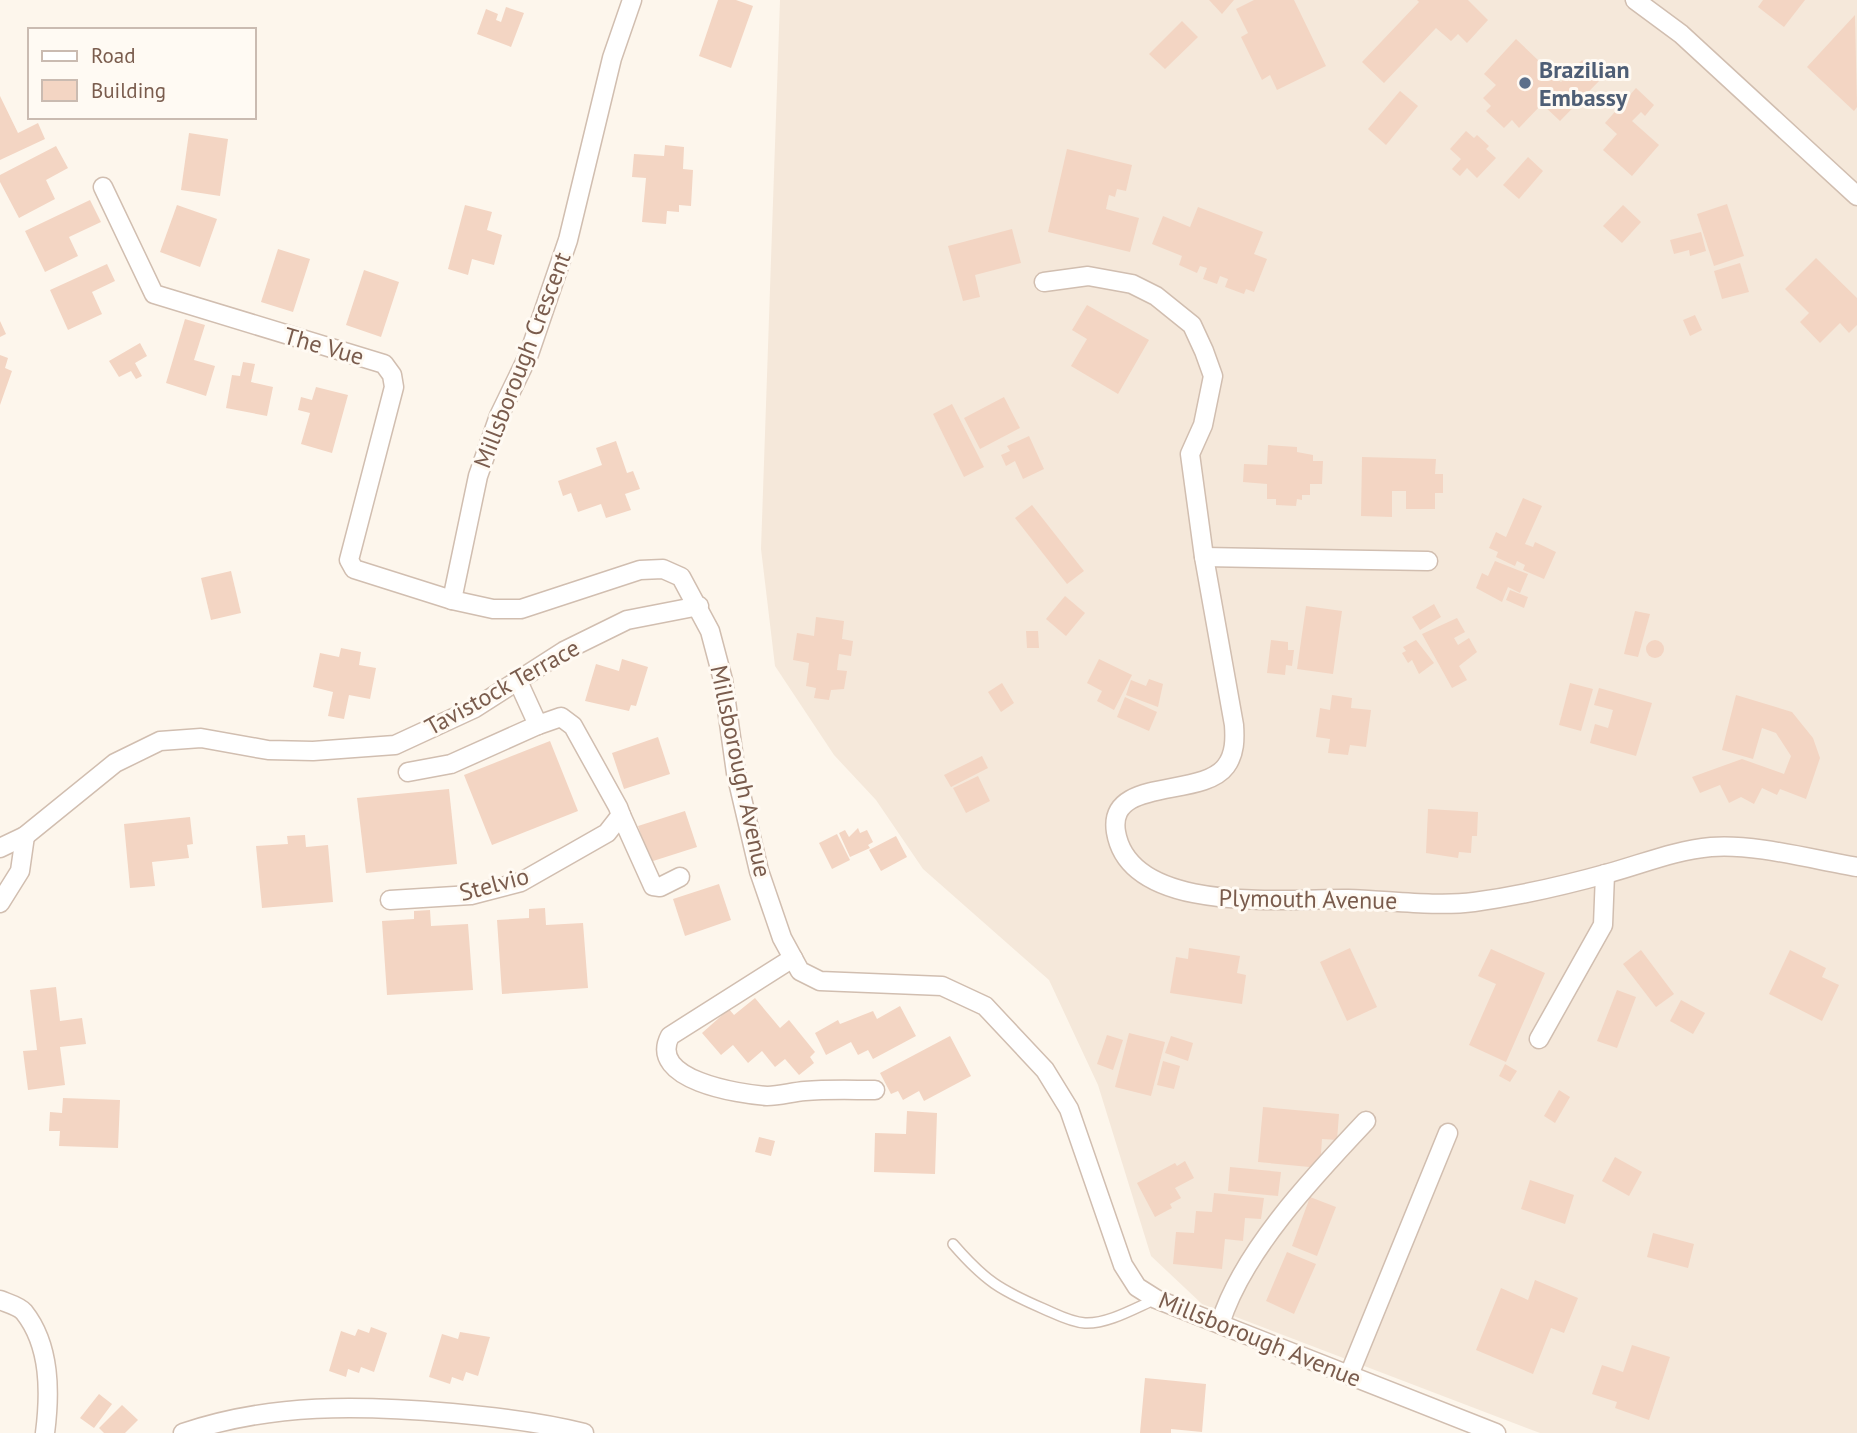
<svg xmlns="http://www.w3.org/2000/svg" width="1857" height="1433" viewBox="0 0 1857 1433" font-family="'PT Sans',sans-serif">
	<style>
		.residential { fill: #f5e8da }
		.building { fill: #f3d5c3 }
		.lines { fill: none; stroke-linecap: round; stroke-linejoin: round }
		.lane-casing { stroke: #d1beb0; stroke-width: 12 }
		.street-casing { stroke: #d1beb0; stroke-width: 21 }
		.lane { stroke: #fff; stroke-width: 9 }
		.street { stroke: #fff; stroke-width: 18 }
		.service-dot { fill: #5c6f8a; stroke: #fffaf3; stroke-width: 2.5 }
		.labels { text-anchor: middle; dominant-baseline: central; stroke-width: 6; stroke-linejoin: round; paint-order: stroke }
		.service-label { font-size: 24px; font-weight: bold; fill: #4e5e75; stroke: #fffaf3; text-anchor: start }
		.street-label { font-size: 24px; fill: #7a5c4d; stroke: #fffaf3 }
	</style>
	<rect width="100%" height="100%" fill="#fdf6ec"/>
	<path class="residential" d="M780,0H1857V1433H1540L1202,1304L1151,1256L1098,1085L1049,980L923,869L876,800L834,755L775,666L761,549Z"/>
	<g class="building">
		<path d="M718,0H736L753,6L731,68L699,56Z"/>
		<path d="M1209,0H1234L1222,14Z"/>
		<path d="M1254,0H1294L1326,66L1277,90L1270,75L1262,80L1241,37L1248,33L1236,9Z"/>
		<path d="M1417,0H1468L1488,20L1467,43L1458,34L1451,41L1436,28L1384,83L1362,62L1419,2Z"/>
		<path d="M1763,0H1805L1784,27L1758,7Z"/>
		<path d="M506,7L524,13L511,47L477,34L486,9L498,14L496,20L501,22Z"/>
		<path d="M1855,15L1857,107L1854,111L1807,67Z"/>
		<path d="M1182,21L1198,37L1165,69L1149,54Z"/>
		<path d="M1516,39L1561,82L1582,60L1601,79L1560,121L1542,104L1519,128L1512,120L1504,128L1486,111L1491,106L1483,98L1496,85L1484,74Z"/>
		<path d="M1636,88L1654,105L1645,116L1641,112L1632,121L1659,145L1632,176L1603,150L1617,134L1605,123Z"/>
		<path d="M1400,91L1418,106L1386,145L1368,129Z"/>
		<path d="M0,96L18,133L38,123L45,139L0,160Z"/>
		<path d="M1466,131L1474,138L1477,135L1489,146L1486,149L1496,158L1477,178L1467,168L1460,176L1452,169L1461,159L1450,149Z"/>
		<path d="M189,133L228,139L220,196L181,190Z"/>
		<path d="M665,145L684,147L683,169L693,170L691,206L679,205V212L667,211L666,224L642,222L646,178L632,177L634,154L664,156Z"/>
		<path d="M56,146L68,168L46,180L55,199L19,218L0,182V175Z"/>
		<path d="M1067,149L1132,165L1126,191L1117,189L1115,197L1109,195L1106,209L1139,218L1130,252L1048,232Z"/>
		<path d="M1528,157L1543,171L1519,199L1503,185Z"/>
		<path d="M90,200L101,222L69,237L78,256L45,272L25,231Z"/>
		<path d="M1727,204L1744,256L1714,266L1697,214Z"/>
		<path d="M177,205L217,219L200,267L160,252Z"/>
		<path d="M465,205L492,212L487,230L502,235L494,265L472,259L468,275L448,269Z"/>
		<path d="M1623,205L1641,222L1622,243L1603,226Z"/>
		<path d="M1198,207L1263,232L1254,254L1267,259L1254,292L1246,289L1244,294L1225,287L1228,279L1220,276L1217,284L1203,279L1207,268L1200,266L1197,273L1179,265L1182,256L1152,244L1163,216L1190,227Z"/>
		<path d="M1012,229L1021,263L975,275L980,297L963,301L948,246Z"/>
		<path d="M1701,232L1706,251L1690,256L1689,250L1674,254L1670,240Z"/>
		<path d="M278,249L310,259L293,312L261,302Z"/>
		<path d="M1816,258L1857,298V325L1849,333L1840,323L1820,343L1800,322L1809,313L1785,289Z"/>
		<path d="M1740,263L1749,292L1722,299L1714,271Z"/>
		<path d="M107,264L115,281L92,292L102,314L68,330L50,290Z"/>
		<path d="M364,270L399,282L381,337L346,325Z"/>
		<path d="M1087,305L1149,340L1118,394L1071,366L1087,339L1072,330Z"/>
		<path d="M1695,315L1702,330L1690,336L1683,320Z"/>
		<path d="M185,319L205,325L194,360L215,366L206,396L166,383Z"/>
		<path d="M0,321L6,334L0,337Z"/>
		<path d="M140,343L147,356L135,363L142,376L136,379L131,371L119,377L109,361Z"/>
		<path d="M0,355L8,358L5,368L12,371L0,405Z"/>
		<path d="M243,362L255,364L251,382L273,387L267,416L226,408L232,375L240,376Z"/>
		<path d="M316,387L348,395L332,453L301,444L310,413L298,410L301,397L312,400Z"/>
		<path d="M1004,397L1020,428L980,449L964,418Z"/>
		<path d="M952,404L984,467L964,477L933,414Z"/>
		<path d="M1029,436L1044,469L1023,479L1015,461L1006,466L1001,455L1010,451L1007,446Z"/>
		<path d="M616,441L627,473L633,471L640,489L625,494L631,510L606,518L601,504L578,512L571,493L563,496L558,481L602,465L596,448Z"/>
		<path d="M1268,445L1297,447V452L1313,455V461H1323L1322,484H1310V495H1302V500L1297,499L1296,506L1276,505V499H1267V484L1243,482L1244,464L1267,465Z"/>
		<path d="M1362,457L1436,459L1435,474H1443V493H1435V509H1406V491H1392V517L1361,516Z"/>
		<path d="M1523,498L1542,506L1525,544L1533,547L1535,542L1556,552L1544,579L1523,570L1525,565L1517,561L1515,566L1496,557L1498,552L1489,548L1496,532L1506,537Z"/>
		<path d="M1032,505L1084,571L1067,584L1015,518Z"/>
		<path d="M1495,561L1528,574L1520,593L1508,587L1502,602L1476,588L1482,573L1488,576Z"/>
		<path d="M231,571L241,613L211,620L201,578Z"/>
		<path d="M1510,590L1528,597L1524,608L1506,600Z"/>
		<path d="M1065,596L1085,613L1066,636L1046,619Z"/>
		<path d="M1434,604L1441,617L1420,630L1412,617Z"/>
		<path d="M1306,606L1342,611L1333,674L1297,669Z"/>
		<path d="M1635,611L1650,614L1638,657L1624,654Z"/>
		<path d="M816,617L844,621L842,639L853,641L851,656L839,654L837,670L847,671L844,689L831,690L829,700L814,698L816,688L806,686L809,663L793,660L797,633L814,636Z"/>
		<path d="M1457,618L1465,632L1454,638L1458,645L1469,638L1477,652L1459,666L1467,680L1452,688L1422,634Z"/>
		<path d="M1026,631H1038L1039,648H1027Z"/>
		<path d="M1271,640L1288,642V650H1294L1292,666L1286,665L1285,675L1267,673Z"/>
		<path d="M1416,640L1434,663L1419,674L1412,660L1408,663L1402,653L1406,651L1403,647Z"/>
		<circle cx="1655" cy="649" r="9"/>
		<path d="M341,648L361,652L359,665L376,668L370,699L349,695L344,719L328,716L333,692L313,687L320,653L339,657Z"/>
		<path d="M622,659L648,667L636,706L631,705L629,711L585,701L596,664L619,671Z"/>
		<path d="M1099,659L1132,675L1114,710L1097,701L1102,691L1087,683Z"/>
		<path d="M1149,679L1163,684L1158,707L1126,695L1131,680L1146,686Z"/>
		<path d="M1002,683L1014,703L1001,712L988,692Z"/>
		<path d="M1570,683L1593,689L1581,731L1559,725Z"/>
		<path d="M1599,688L1652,703L1636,756L1590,743L1595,724L1608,728L1613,710L1594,705Z"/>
		<path d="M1332,695L1352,698L1351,708L1371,710L1366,747L1350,745L1348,755L1328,753L1330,739L1316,737L1320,708L1330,710Z"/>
		<path d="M1736,695L1792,712L1813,738L1820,758L1806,799L1780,789L1777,795L1762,788L1754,804L1741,797L1729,803L1720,785L1700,793L1692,777L1742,759L1784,774L1791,756L1776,733L1762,728L1753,759L1722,750Z"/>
		<path d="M1125,697L1157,712L1149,731L1117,717Z"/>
		<path d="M658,737L670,774L624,789L612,753Z"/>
		<path d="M550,741L578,811L492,845L464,775Z"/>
		<path d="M982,756L988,768L951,787L944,775Z"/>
		<path d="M978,776L990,801L966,813L953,788Z"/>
		<path d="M449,789L457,864L366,873L357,798Z"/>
		<path d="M1428,809L1478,812L1477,836H1472L1471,853L1459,852L1458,858L1426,853Z"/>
		<path d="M685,811L697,847L650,862L638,826Z"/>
		<path d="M190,817L193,844L187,845L189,858L152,862L155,886L130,888L124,824Z"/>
		<path d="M858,828L860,833L867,830L873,842L868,845L870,848L850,857L839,833L845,830L849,837Z"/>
		<path d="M837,834L850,860L832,869L819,843Z"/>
		<path d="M305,835L306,847L328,845L333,902L262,908L256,846L288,844L287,836Z"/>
		<path d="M896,836L907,857L881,871L869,850Z"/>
		<path d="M719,884L731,920L685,936L673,899Z"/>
		<path d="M545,908L546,925L583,923L588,988L502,994L497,920L529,918V909Z"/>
		<path d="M430,910L431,926L468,924L473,990L387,995L382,921L414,919V911Z"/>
		<path d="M1189,948L1240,956L1237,973L1246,975L1242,1004L1170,993L1176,957L1188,959Z"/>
		<path d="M1350,948L1377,1007L1347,1021L1320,962Z"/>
		<path d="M1491,949L1545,973L1506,1062L1469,1045L1496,984L1478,976Z"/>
		<path d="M1641,950L1674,994L1656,1007L1623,964Z"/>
		<path d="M1790,950L1826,968L1822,977L1839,985L1822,1021L1769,994Z"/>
		<path d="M56,987L60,1021L82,1018L86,1044L60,1047L65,1085L28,1090L23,1051L37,1050L30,990Z"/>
		<path d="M1617,990L1636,997L1617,1048L1597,1041Z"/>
		<path d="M755,998L780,1028L789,1020L815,1052L810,1057L814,1063L799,1075L785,1059L775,1067L762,1051L748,1063L733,1045L721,1055L702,1033L729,1009L734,1015Z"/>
		<path d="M1681,1000L1705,1013L1693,1034L1670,1021Z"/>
		<path d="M900,1006L916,1036L873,1059L868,1050L858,1055L851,1042L826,1055L815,1033L838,1020L840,1024L873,1011L877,1019Z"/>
		<path d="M1129,1033L1165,1042L1151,1096L1115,1087Z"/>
		<path d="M1107,1035L1123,1040L1113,1070L1097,1064Z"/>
		<path d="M950,1036L971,1076L924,1101L919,1091L903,1100L898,1091L891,1094L880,1073Z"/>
		<path d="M1171,1036L1193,1043L1188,1061L1165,1053Z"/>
		<path d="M1163,1061L1180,1066L1174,1089L1157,1085Z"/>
		<path d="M1505,1064L1517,1071L1510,1082L1499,1076Z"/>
		<path d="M1559,1090L1570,1097L1555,1123L1544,1116Z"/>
		<path d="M63,1098L120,1100L118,1148L59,1146L60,1131H49L50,1112L62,1113Z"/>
		<path d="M1263,1107L1339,1114L1337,1140L1322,1139L1320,1168L1258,1162Z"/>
		<path d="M907,1111L937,1113L935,1174L874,1172L875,1133L906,1134Z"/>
		<path d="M759,1137L775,1141L771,1156L755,1152Z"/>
		<path d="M1615,1157L1642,1172L1629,1196L1602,1181Z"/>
		<path d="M1185,1161L1194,1178L1175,1188L1181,1198L1170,1204L1172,1208L1155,1217L1137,1183L1175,1163L1177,1166Z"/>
		<path d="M1230,1167L1281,1172L1278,1196L1228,1191Z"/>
		<path d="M1530,1180L1574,1195L1565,1224L1521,1209Z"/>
		<path d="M1214,1193L1264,1198L1261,1219L1245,1218L1243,1241L1225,1239L1222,1269L1173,1264L1176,1232L1194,1233L1196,1211L1212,1212Z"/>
		<path d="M1310,1197L1336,1207L1317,1256L1292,1246Z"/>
		<path d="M1653,1233L1694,1244L1688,1268L1647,1257Z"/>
		<path d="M1287,1252L1316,1264L1294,1314L1266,1301Z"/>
		<path d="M1535,1280L1578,1298L1564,1333L1551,1328L1533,1374L1476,1350L1501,1288L1528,1300Z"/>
		<path d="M371,1327L387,1333L374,1372L361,1367L359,1373L348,1369L346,1377L329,1371L341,1331L355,1336L358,1329L369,1333Z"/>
		<path d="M460,1332L490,1337L478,1376L466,1372L463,1381L452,1377L450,1384L429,1377L442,1334L458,1339Z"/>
		<path d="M1632,1345L1670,1357L1649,1420L1615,1408L1617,1402L1592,1394L1602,1365L1623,1372Z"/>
		<path d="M1145,1378L1206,1384L1202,1432L1171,1429V1433H1140Z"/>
		<path d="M99,1394L112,1404L94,1428L80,1418Z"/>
		<path d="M122,1405L138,1420L125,1433H104L99,1428Z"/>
	</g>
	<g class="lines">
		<defs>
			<path id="lane" d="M953,1244C985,1281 1000,1290 1044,1309C1056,1314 1070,1322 1085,1323C1108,1324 1135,1308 1156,1299"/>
			<g id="street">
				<path d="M1635,0L1681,34L1857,196"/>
				<path d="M103,187L154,294L384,364L392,375L394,387L349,560L354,569L452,600L493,609H521L640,570L663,569L681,577L710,631L723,680L736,773L759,871L782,938L800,971L820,981L942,986L985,1006L1045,1070L1069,1109L1123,1265L1137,1287L1156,1299L1496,1433"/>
				<path d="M1044,282L1088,276L1132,284L1156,296L1192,325L1204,351L1213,376L1203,425L1190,454L1204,557L1234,725C1235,739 1235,754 1226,766C1202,799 1107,776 1116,832C1130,916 1288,898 1348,899C1387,900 1436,907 1474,902C1518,896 1566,885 1609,873C1642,864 1676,850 1711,847C1752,843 1815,860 1857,867"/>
				<path d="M1204,557L1428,561"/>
				<path d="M452,600L478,476L499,416L529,354L568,240L612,58L632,0"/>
				<path d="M408,772L451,764L538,725"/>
				<path d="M621,815L653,886L660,887L680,877"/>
				<path d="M0,848L25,836L115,763L160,741L201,738L268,750L313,751L395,745L475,708L564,651L627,620L699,606"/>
				<path d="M390,900L471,895L521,882L607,833L621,815L618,807L573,726L561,717L538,725L517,679"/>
				<path d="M0,903L20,871L25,836"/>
				<path d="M793,958L670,1036C647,1080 739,1094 767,1096C780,1096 792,1092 805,1091C828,1089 852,1090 875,1090"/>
				<path d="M1539,1039L1603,925L1605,874"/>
				<path d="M0,1300C7,1303 19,1306 24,1312C51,1346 50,1394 45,1433"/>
				<path d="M1220,1324C1242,1252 1314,1176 1366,1121"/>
				<path d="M1349,1375L1448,1133"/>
				<path d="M183,1433C271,1403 360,1405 452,1413C497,1417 540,1422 584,1433"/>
			</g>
		</defs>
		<use href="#lane" class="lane-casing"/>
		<use href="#street" class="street-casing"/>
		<use href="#lane" class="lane"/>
		<use href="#street" class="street"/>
	</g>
	<circle class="service-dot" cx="1525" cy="83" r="7"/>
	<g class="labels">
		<g class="service-label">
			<text x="1539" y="69">Brazilian<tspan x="1539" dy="28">Embassy</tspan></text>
		</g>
		<g class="street-label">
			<text transform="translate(324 346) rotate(16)">The Vue</text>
			<text transform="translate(522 360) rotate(-69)">Millsborough Crescent</text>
			<text transform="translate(502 687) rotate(-29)">Tavistock Terrace</text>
			<text transform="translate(741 771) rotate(78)">Millsborough Avenue</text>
			<text transform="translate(494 884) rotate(-15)">Stelvio</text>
			<text transform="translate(1308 899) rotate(1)">Plymouth Avenue</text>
			<text transform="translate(1260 1339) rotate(22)">Millsborough Avenue</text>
		</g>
	</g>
	<rect x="28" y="28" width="228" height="91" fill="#fffaf3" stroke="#cabbb1" stroke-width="2"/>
	<rect x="42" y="51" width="35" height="10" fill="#ffffff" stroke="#cabbb1" stroke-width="2"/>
	<text x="91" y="63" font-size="21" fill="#7a5c4d">Road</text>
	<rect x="42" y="80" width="35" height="21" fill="#f3d5c3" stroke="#cabbb1" stroke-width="2"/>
	<text x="91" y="98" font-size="21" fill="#7a5c4d">Building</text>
</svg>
